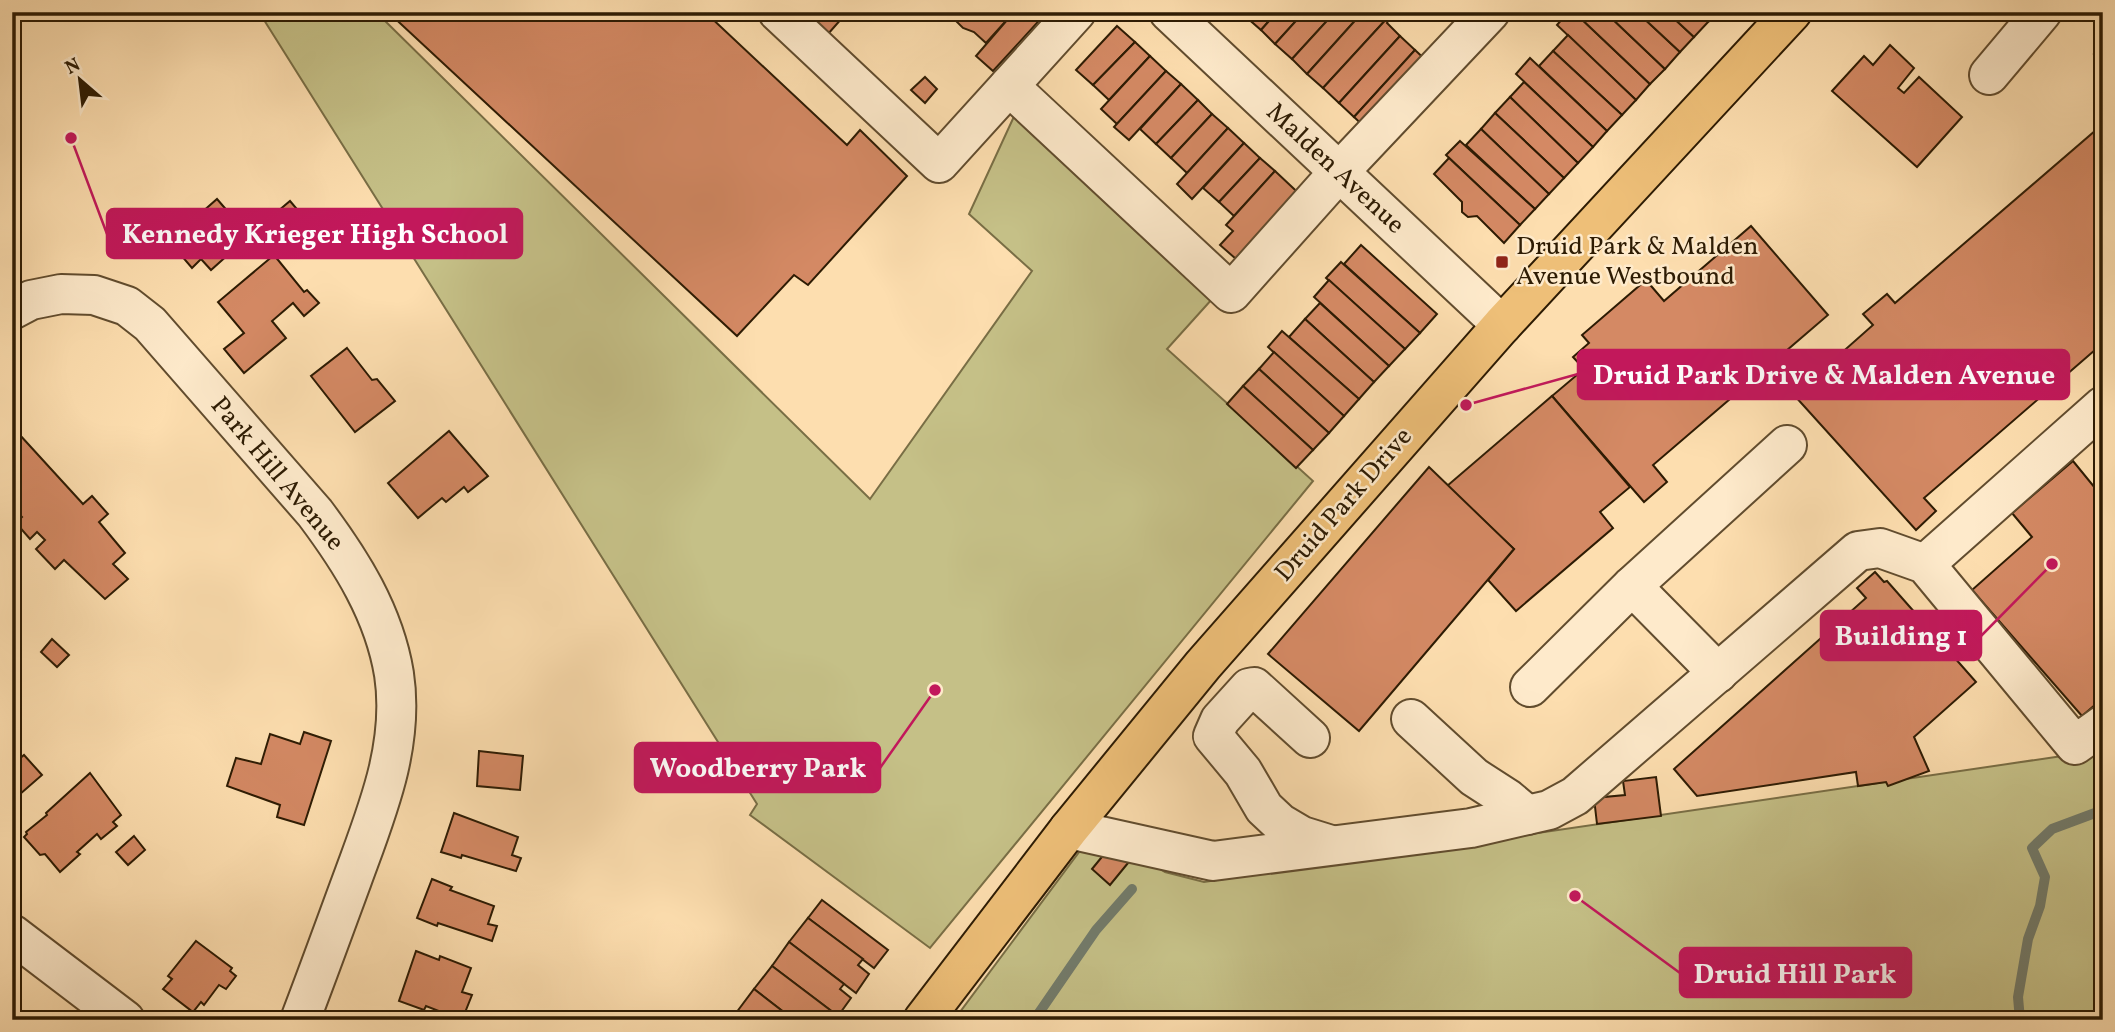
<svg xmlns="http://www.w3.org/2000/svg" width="2115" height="1032" viewBox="0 0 2115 1032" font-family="Vollkorn,serif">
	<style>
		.green { fill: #c5c087; stroke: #796e45; stroke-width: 2 }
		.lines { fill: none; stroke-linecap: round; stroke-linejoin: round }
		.stream { stroke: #727b6b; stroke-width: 10 }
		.building { fill: #d48964; stroke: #2d1b03; stroke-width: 2 }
		.minor-casing { stroke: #614c2e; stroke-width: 42 }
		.major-casing { stroke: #2d1b03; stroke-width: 42 }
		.minor { stroke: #feeacb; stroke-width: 38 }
		.major { stroke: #eebf78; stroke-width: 38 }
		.poi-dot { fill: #8f2418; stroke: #feeacb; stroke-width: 2.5 }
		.labels { text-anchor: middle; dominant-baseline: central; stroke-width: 5; stroke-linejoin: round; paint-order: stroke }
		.street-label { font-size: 26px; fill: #2d1b03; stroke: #feeacb }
		.poi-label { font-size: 26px; fill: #2d1b03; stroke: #feeacb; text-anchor: start }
		.leader { fill: none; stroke: #c2185b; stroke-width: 2.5 }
		.callout-dot { fill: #c2185b; stroke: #feeacb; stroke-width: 2.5 }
		.callout { fill: #c2185b; stroke: #c2185b; stroke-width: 2.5 }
		.callout-label { font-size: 28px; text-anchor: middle; font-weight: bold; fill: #fff }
	</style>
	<rect width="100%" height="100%" fill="#fddeaf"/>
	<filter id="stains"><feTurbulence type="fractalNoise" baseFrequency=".00286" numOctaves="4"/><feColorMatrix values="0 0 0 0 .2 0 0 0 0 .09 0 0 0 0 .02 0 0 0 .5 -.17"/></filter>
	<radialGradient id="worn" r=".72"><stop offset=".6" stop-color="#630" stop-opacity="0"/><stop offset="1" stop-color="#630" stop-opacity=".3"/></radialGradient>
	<g class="green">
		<path d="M259,12H376L870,499L1032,271L969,214L1017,110L1222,288L1167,349L1313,481L930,948L750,815L757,804Z"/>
		<path d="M2103,750V1020H954L1097,828L1165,872L1204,882Z"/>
	</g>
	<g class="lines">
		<g class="stream">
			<path d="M1034,1020L1096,930L1132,889"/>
			<path d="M2020,1020L2018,997L2028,939L2040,906L2045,877L2032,848L2052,829L2103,810"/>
		</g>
	</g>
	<g class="building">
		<path d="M388,12H705L847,145L860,130L907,176L808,285L794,275L737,336Z"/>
		<path d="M821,12H838L843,17L828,34L814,20Z"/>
		<path d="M932,12H947L940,20Z"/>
		<path d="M947,12H1014L986,43L974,32L963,28Z"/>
		<path d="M1014,12H1047L993,71L976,56Z"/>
		<path d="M1248,12H1277L1261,30L1245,16Z"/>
		<path d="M1277,12H1304L1275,44L1261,30Z"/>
		<path d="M1304,12H1335L1292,59L1275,44Z"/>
		<path d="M1335,12H1358L1361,14L1307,74L1292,59Z"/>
		<path d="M1367,12L1391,14L1323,88L1307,74L1361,14L1363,17Z"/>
		<path d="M1568,12H1574L1650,84L1636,100L1557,25Z"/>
		<path d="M1574,12H1605L1665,69L1650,84Z"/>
		<path d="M1605,12H1637L1680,52L1665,69Z"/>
		<path d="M1637,12H1667L1694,37L1680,52Z"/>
		<path d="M1667,12H1699L1709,21L1694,37Z"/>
		<path d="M1699,12H1717L1709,21Z"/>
		<path d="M1391,14L1387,23L1400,36L1339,103L1323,88Z"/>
		<path d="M1117,26L1135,42L1093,85L1076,70Z"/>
		<path d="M1568,35L1636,100L1622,115L1553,51Z"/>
		<path d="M1400,36L1415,50L1354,117L1339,103Z"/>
		<path d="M1135,42L1150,56L1109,100L1093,85Z"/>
		<path d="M1890,45L1914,68L1898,88L1904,93L1919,77L1962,117L1917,167L1832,91L1864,56L1873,65Z"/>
		<path d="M2103,46V63L2094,54Z"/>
		<path d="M1415,50L1430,64L1371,133L1354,117Z"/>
		<path d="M1553,51L1622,115L1607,131L1539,66Z"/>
		<path d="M1150,56L1166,71L1117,124L1101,109Z"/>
		<path d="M1530,58L1607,131L1593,147L1516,74Z"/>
		<path d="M1166,71L1181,84L1129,140L1114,127Z"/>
		<path d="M925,77L937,89L925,103L911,90Z"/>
		<path d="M1524,82L1593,147L1578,163L1510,97Z"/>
		<path d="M1181,84L1198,100L1156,144L1140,129Z"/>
		<path d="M1510,97L1578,163L1564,178L1495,113Z"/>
		<path d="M1198,100L1212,114L1171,158L1156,144Z"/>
		<path d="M1495,113L1564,178L1549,194L1481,129Z"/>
		<path d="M1212,114L1228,128L1187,173L1171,158Z"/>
		<path d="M2103,124V343L1924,498L1936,511L1916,530L1794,395L1873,325L1863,314L1887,294L1895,303Z"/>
		<path d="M1228,128L1244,143L1192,199L1177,184Z"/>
		<path d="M1481,129L1549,194L1535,209L1466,145Z"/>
		<path d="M1460,141L1535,209L1520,225L1446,155Z"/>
		<path d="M1244,143L1260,158L1219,202L1203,188Z"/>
		<path d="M1260,158L1275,171L1234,216L1219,202Z"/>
		<path d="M1449,158L1520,225L1504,243L1477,216L1468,217L1462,212V202L1434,174Z"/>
		<path d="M1275,171L1309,203L1236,259L1220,245L1233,231L1226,225Z"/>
		<path d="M217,199L249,236L211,270L201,259L192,268L169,241Z"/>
		<path d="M290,201L302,215L276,235L265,222Z"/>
		<path d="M1751,226L1828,315L1653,465L1667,482L1644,502L1552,396L1584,369L1573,357L1589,343L1582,335L1646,280L1664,301Z"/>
		<path d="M1361,245L1437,314L1420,333L1344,264Z"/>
		<path d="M274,255L304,292L307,290L319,303L304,316L293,303L272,321L286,338L244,373L224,349L244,333L218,302Z"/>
		<path d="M1341,262L1420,333L1405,349L1326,278Z"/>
		<path d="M1329,280L1405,349L1389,366L1314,297Z"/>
		<path d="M1320,303L1389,366L1374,382L1305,319Z"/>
		<path d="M1305,319L1374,382L1359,399L1289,337Z"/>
		<path d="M1282,331L1359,399L1344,416L1268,347Z"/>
		<path d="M347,348L372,380L377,379L395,401L355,432L311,376Z"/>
		<path d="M1274,352L1344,416L1329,433L1259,369Z"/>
		<path d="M1259,369L1329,433L1313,450L1243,386Z"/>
		<path d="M1243,386L1313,450L1296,468L1227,404Z"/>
		<path d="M1552,396L1630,487L1600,512L1613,528L1516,611L1488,580L1514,549L1447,486Z"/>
		<path d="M449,431L488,476L468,492L464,487L446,502L442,498L418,518L388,483Z"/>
		<path d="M19,434L83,504L92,496L108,514L99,522L125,553L113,564L128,579L105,599L64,560L55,569L36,549L45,540L37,532L30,539L16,523L22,517L12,507V440Z"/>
		<path d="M2073,461L2095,488L2103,481V698L2082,716L1972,590L2032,537L2012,513Z"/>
		<path d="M1429,467L1514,549L1359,731L1268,654Z"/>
		<path d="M1875,572L1884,582L1887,581L1976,682L1914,737L1929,771L1888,786L1886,782L1858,786L1856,772L1697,796L1674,769L1866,598L1857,588Z"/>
		<path d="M52,639L69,655L57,667L41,652Z"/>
		<path d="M304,732L331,741L304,825L277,817L280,805L227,786L236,758L261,764L270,734L300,744Z"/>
		<path d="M479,751L523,756L520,790L477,786Z"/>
		<path d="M12,754L18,760L24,755L42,775L12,801Z"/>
		<path d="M90,773L121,815L113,822L117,826L101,839L97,834L77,852L80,854L60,872L45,854L40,855L24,837L27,834L26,832L47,815L46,813Z"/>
		<path d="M1656,777L1661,816L1597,824L1594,798L1625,795L1623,781Z"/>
		<path d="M454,813L518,837L512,855L521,858L516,871L462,855L461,858L441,852Z"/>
		<path d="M134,836L145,850L128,865L116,852Z"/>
		<path d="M1110,847L1128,863L1110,885L1092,869Z"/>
		<path d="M432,879L452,887L450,890L494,906L488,924L497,926L492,941L438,923L437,926L417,918Z"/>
		<path d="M822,900L888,950L874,968L808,918Z"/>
		<path d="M808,918L863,959L858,965L869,974L856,993L789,942Z"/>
		<path d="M196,941L232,968L230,971L236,976L226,989L219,985L204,1005L201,1002L193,1012L163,989L172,979L168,976Z"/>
		<path d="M789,942L844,984L840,989L851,998L838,1016L772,966Z"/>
		<path d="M416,951L439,960L440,956L471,968L462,992L472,995L462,1020L426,1006L424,1010L399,1001Z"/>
		<path d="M772,966L838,1016L835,1020H794L754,989Z"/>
		<path d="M754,989L794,1020H745L736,1013Z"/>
		<path d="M736,1013L745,1020H731Z"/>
	</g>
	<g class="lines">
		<defs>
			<g id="minor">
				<path d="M778,12L939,163L1076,12"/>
				<path d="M1169,12L1502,325"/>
				<path d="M1989,75L2042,12"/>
				<path d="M1009,86L1231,293L1339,172L1490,12"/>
				<path d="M12,310L31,300L61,294L94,295L127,306L150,324L315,513C351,561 384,613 394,674C405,746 376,814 352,880C335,926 318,973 300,1020"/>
				<path d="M1925,564L2103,406"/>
				<path d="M1718,673L1632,586L1787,445"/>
				<path d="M1530,687L1632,586"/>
				<path d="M1411,719L1474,777L1508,799L1527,815"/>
				<path d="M1310,738L1254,687L1249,688L1220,720L1213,736L1243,772L1264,808L1280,823L1302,836L1331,845"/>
				<path d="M1069,829L1213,861L1471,828L1549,810L1575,796L1858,551L1880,548L1925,564L2075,745L2103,725"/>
				<path d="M12,934L125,1020"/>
			</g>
			<path id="major" d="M923,1020L1069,829L1203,665L1502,325L1792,12"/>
		</defs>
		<use href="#minor" class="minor-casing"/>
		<use href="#major" class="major-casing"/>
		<use href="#minor" class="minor"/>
		<use href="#major" class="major"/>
	</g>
	<rect class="poi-dot" x="1495" y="255" width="14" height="14" rx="3.5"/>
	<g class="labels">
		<g class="street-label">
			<text transform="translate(1335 169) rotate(43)">Malden Avenue</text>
			<text transform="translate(277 474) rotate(50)">Park Hill Avenue</text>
			<text transform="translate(1344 505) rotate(-49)">Druid Park Drive</text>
		</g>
		<g class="poi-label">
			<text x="1516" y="247">Druid Park &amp; Malden<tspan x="1516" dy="30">Avenue Westbound</tspan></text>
		</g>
	</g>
	<path class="leader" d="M71 138L107 234M1466 405L1578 374M2052 564L1981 636M935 690L880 768M1575 896L1680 973"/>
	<g class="callout-dot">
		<circle cx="71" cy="138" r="7"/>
		<circle cx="1466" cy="405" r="7"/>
		<circle cx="2052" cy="564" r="7"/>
		<circle cx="935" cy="690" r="7"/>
		<circle cx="1575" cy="896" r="7"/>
	</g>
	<g class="callout">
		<rect x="107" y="209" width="415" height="49" rx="7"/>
		<rect x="1578" y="350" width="491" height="49" rx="7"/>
		<rect x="1821" y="611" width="160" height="49" rx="7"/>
		<rect x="635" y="743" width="245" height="49" rx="7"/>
		<rect x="1680" y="948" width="231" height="49" rx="7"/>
	</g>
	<g class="callout-label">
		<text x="315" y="243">Kennedy Krieger High School</text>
		<text x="1824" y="384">Druid Park Drive &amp; Malden Avenue</text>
		<text x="1901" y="645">Building 1</text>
		<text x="758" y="777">Woodberry Park</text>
		<text x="1795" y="983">Druid Hill Park</text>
	</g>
	<rect width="2115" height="1032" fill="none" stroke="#fddeaf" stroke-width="42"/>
	<rect x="14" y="14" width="2087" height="1004" fill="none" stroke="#2d1b03" stroke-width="3.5"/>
	<rect x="21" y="21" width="2073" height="990" fill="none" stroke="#2d1b03" stroke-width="2"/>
	<g transform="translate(80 80) rotate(332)" stroke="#feeacb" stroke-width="5" paint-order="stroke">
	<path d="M0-5L12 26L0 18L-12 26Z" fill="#2d1b03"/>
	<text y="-10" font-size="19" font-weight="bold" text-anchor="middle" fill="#2d1b03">N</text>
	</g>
	<rect width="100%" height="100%" filter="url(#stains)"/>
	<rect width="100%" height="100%" fill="url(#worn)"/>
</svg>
